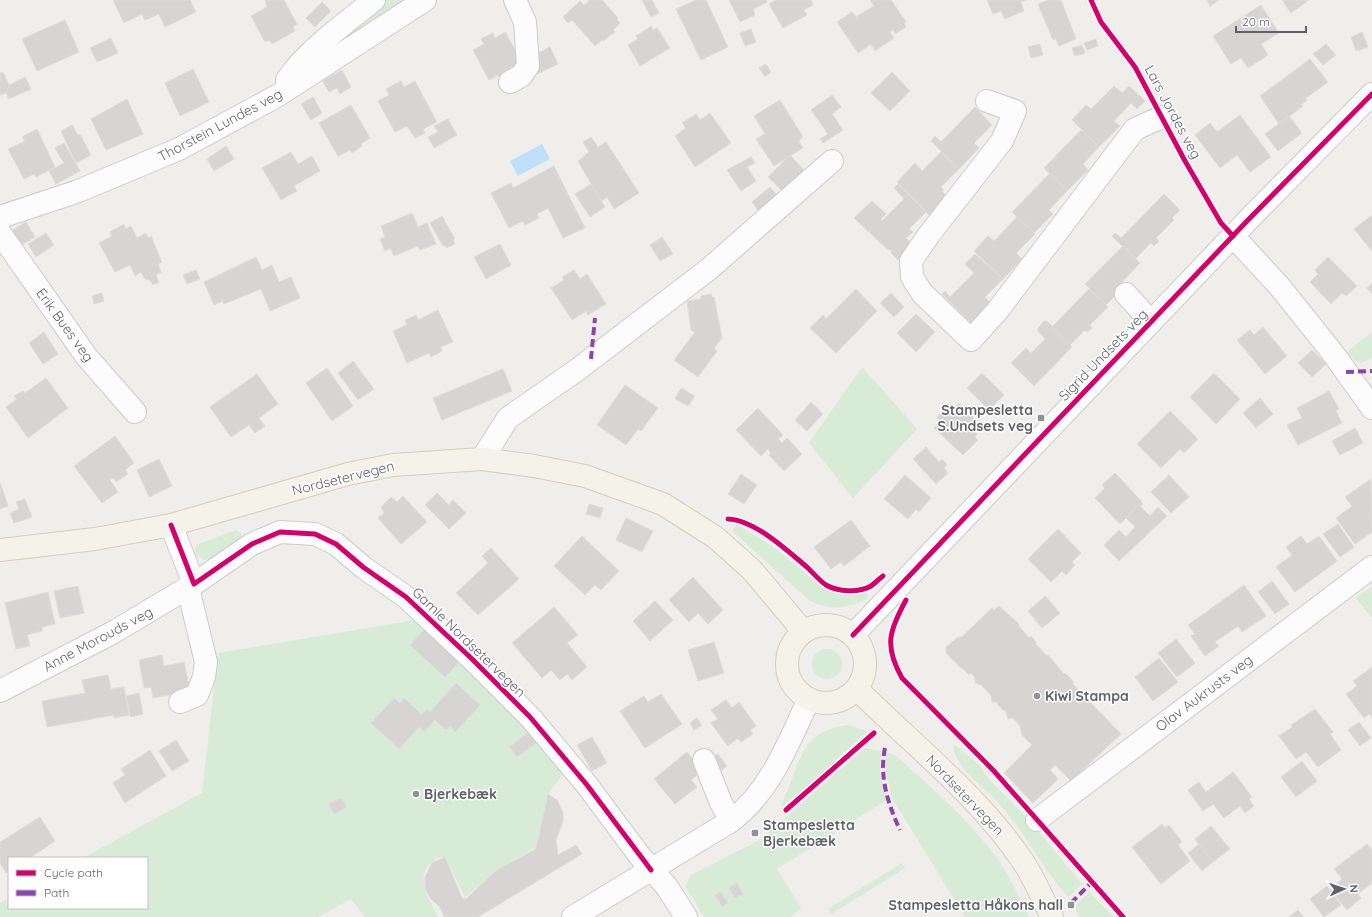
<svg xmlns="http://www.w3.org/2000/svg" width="1372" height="917" viewBox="0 0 1372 917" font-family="Quicksand,sans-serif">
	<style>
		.green { fill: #d8ebd6 }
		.water { fill: #bfe0f9 }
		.building { fill: #d6d5d3; stroke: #deddd9 }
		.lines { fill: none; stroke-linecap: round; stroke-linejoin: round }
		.minor-casing { stroke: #cbcccc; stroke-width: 24 }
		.major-casing { stroke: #d7ceb8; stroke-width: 24 }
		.minor { stroke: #fdfcfc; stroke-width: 22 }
		.major { stroke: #f4f2e9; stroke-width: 22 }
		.quiet { stroke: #8e44ad; stroke-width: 4; stroke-dasharray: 8 4; stroke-linecap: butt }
		.cycleway-casing { stroke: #fff; stroke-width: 8 }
		.cycleway { stroke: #d6006c; stroke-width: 5 }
		.poi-dot { fill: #919496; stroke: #fff; stroke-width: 1.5 }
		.labels { text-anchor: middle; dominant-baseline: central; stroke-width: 3; stroke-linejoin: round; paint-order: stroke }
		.street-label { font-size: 14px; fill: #5f6368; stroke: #fff }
		.poi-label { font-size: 14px; font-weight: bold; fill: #5f6368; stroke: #fff; text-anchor: start }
	</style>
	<rect width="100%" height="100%" fill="#efeeea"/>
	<g class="green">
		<path d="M382,0H408L293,77Z"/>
		<path d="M1372,332V357L1361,363L1355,361L1347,352Z"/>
		<path d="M862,367L917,429L853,498L809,443Z"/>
		<path d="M737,524L776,549L826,590L840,594L868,593L867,599C847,609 829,611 809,600L732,531Z"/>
		<path d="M236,530L242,534C237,551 220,558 204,560L195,554L196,545Z"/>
		<path d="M1372,586V618L1356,598Z"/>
		<path d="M427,618L569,766L548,794L536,847L504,866L465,897L445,857L437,858C433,861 429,865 426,869C418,884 432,904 438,917H365L351,899L318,917H0V903L9,898V908H147V858H83L202,793L218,653Z"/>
		<circle cx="827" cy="664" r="15"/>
		<path d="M849,725L867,731L813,782L782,806L781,805C800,768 798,730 849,725Z"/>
		<path d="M955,745L978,764L989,779L1029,820L1082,884L1068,897C1040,865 1021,825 991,795C976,781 959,769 953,748Z"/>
		<path d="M865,748L881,751L880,773L887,800L777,869L801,908L791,917H704L685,886L691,875L760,840Z"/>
		<path d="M886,752L895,755C931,787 968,819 997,858C1010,876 1019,897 1029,917H965L892,798L886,771Z"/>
		<path d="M902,863L905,868L831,914L828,909Z"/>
		<path d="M1089,892L1114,917H1079L1075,907Z"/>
	</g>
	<path class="water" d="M542,144L550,159L518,176L510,161Z"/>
	<g class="building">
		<path d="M113,0H190L196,12L165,27L159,14L145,20L142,14L124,23Z"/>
		<path d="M284,0L297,24L293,27L295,31L272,44L269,40L265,42L251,16L267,7L265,0Z"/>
		<path d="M590,0H602L618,18L617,19L620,23L613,30L615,32L603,41L602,40L595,46L572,20L568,23L563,17L580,1L584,5Z"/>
		<path d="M642,0H652L659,13L651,17Z"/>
		<path d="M696,0H706L728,47L701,60L676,9Z"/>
		<path d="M729,0H766L767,2L753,9L755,15L740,22Z"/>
		<path d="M776,0H811L813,5L804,10L807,15L783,28L769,4Z"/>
		<path d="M870,0H891L906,22L904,23L906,27L895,34L893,30L890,32L894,38L875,51L871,44L858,53L837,22L852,12L856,17L874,6Z"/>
		<path d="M987,0H1026L1021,2L1024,11L1005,19L1001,11L993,14Z"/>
		<path d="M1048,0H1061L1076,39L1059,46L1056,39L1053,40L1038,4Z"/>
		<path d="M1207,0H1219L1210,6Z"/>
		<path d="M1282,0H1309L1291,13Z"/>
		<path d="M322,2L331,11L315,27L306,18Z"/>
		<path d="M1261,5L1279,33L1261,44L1268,55L1248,68L1241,58L1231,64L1213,36Z"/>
		<path d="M65,20L79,52L37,71L22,39Z"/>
		<path d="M651,26L653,30L657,28L670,48L640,66L628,45L638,39L636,36Z"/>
		<path d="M751,29L756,42L745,46L740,33Z"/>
		<path d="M505,32L522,62L505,71L506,73L499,77L498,75L489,80L473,50L484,44L481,39L493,33L495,38Z"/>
		<path d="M1362,32L1368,47L1356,51L1351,37Z"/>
		<path d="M111,38L118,53L97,62L90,48Z"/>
		<path d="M1096,39L1098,46L1087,50L1084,43Z"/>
		<path d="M1040,44L1043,55L1031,58L1028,47Z"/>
		<path d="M1326,44L1336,55L1323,65L1313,54Z"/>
		<path d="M1082,45L1085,53L1075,56L1072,48Z"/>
		<path d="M550,47L558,64L537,74L529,58Z"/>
		<path d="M1310,59L1328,82L1306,98L1307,100L1301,105L1303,106L1279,124L1260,96Z"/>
		<path d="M766,64L771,72L765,77L759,68Z"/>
		<path d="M193,69L209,102L180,116L165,83Z"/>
		<path d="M342,70L351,87L340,94L337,88L329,92L323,82V80Z"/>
		<path d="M3,72L9,85L6,93L0,95V73Z"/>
		<path d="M892,72L910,91L890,111L871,93Z"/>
		<path d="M25,77L31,89L9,99L6,93L9,85Z"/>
		<path d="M401,81L404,87L415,81L437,122L423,129L425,133L415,138L407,126L395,132L378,101L389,95L386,89Z"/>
		<path d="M1114,86L1122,93L1129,86L1145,101L1137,109L1131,103L1114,121L1120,126L1099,147L1072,120L1086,105L1091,109Z"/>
		<path d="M832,95L841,107L832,114L843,130L823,143L820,139L828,134L811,110Z"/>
		<path d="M313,97L322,113L311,120L301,104Z"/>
		<path d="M127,99L143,134L106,150L91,119Z"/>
		<path d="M780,100L803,137L799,141L803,148L774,166L756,139L765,134L754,116Z"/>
		<path d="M351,105L370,138L361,144L362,146L352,153L350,150L338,156L319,123Z"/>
		<path d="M975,107L992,125L974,143L979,148L959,169L931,141L935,136L941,142Z"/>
		<path d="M710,113L731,143L695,167L675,136L686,128L682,123L696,114L700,120Z"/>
		<path d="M1240,115L1271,157L1250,172L1237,155L1220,168L1195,135L1210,123L1217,132Z"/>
		<path d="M1289,116L1302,133L1278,151L1265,134Z"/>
		<path d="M448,119L457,135L434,148L428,137L438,132L434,126Z"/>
		<path d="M72,125L78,135L80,134L91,155L76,163L61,131Z"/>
		<path d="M37,129L55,167L36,177L34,174L24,179L8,149L25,141L22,137Z"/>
		<path d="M1081,130L1099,147L1083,164L1088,170L1067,191L1044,168Z"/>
		<path d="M591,137L598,147L606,142L639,193L614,209L607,197L601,201L578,161L589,152L583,142Z"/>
		<path d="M64,143L80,171L56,184L49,171L64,163L55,148Z"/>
		<path d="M226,146L234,159L214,171L207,159Z"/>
		<path d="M291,152L298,164L312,156L320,171L294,186L297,191L281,200L262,168Z"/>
		<path d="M941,152L959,169L941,187L944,190L942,191L948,198L930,216L897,182L915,163L922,171Z"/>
		<path d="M790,155L804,170L782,191L768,177Z"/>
		<path d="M751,157L755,163L747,167L756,181L741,191L727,170Z"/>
		<path d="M554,166L585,228L563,238L548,208L537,214L539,218L525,225L523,221L509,228L491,193L511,183L513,188Z"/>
		<path d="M1050,173L1067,191L1049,210L1053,214L1034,233L1012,212Z"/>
		<path d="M591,184L605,207L590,217L575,194Z"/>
		<path d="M898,184L926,212L909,229L913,232L906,238L913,245L898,260L891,253L892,251L889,249L888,250L870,233V230L869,232L854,218L872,201L886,214L881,219L882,221L904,199L894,188Z"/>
		<path d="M770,187L781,200L762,216L752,202Z"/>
		<path d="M1164,194L1180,210L1172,218L1174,220L1156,238L1159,241L1154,246L1151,243L1135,259L1112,236L1115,233L1121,238Z"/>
		<path d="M412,213L418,227L427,223L436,244L420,250L418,246L394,256L390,248L385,251L380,239L385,237L381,226Z"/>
		<path d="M1372,215V251L1354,229Z"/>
		<path d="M442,216L455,239L453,240L455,244L446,248L445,245L443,246L430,223Z"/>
		<path d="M1017,217L1035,234L1016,253L1022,259L1003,279L974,251L988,236L994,241Z"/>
		<path d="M26,222L35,237L20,246L11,231Z"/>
		<path d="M124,224L126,229L131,226L137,238L146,233L148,238L151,236L162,262L158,264L161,272L156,275L159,282L153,285L149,279L146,280L141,272L135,276L130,265L115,272L99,243L112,236L110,232Z"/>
		<path d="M46,233L54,245L36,257L28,244Z"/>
		<path d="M662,237L673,254L660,261L650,245Z"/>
		<path d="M500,244L511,265L486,279L474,257Z"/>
		<path d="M1123,246L1140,263L1122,282L1125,286L1106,305L1085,284Z"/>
		<path d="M975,254L1003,279L985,297L991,303L972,324L942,294L945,291L950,297L974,273L965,264Z"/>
		<path d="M256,257L262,270L272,265L279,282L291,277L300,298L270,311L261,289L224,304L223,301L214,305L204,282Z"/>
		<path d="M1328,257L1357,286L1346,296L1342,293L1331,304L1310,282L1318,274L1315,270Z"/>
		<path d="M196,270L200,279L187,284L183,275Z"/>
		<path d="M574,270L580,279L587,274L606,304L588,315L586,311L572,320L551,288L564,280L562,277Z"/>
		<path d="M1372,283V294L1367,288Z"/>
		<path d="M856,289L877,311L836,353L810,328L823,315L826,319Z"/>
		<path d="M1089,289L1108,307L1090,325L1092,328L1087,332L1085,330L1070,345L1052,327Z"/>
		<path d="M102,293L104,301L94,304L92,296Z"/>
		<path d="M891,293L904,307L894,317L880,303Z"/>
		<path d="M711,294L712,297H714L722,338L714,348L717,351L698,377L674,360L695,332L691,330L687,301L701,299V296Z"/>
		<path d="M438,310L453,342L440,347L442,351L431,357L429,353L407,363L393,331L407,325L405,320L416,315L418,320Z"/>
		<path d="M916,314L935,332L916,352L897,333Z"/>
		<path d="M1044,321H1047L1072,347L1034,386L1011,363L1026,348L1031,353L1045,339L1037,330Z"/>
		<path d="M1263,327L1287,356L1265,374L1237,340L1250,330L1254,335Z"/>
		<path d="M44,332L58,354L43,364L29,343Z"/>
		<path d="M1312,350L1326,364L1312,377L1298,363Z"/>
		<path d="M353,361L374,389L358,400L338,373Z"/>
		<path d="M327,368L353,406L332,421L306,383Z"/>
		<path d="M503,369L512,391L442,420L433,398Z"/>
		<path d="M982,373L1004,395L989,410L967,388Z"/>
		<path d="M1214,373L1240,399L1216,424L1190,397Z"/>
		<path d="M257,374L278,404L259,418L265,426L255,433L249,425L231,437L210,407Z"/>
		<path d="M46,378L68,408L28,438L6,407L17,399L14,396L23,391L25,393Z"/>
		<path d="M625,385L658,408L641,431L638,429L626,445L597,425Z"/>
		<path d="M681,388L695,396L688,406L675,399Z"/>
		<path d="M1329,391L1339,409L1336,411L1342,423L1298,445L1287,425L1302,418L1297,408Z"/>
		<path d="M1260,398L1273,414L1256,428L1243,413Z"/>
		<path d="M811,402L823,414L807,431L795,420Z"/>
		<path d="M959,403L981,425L974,431L977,434L975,437L978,440L963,455L934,428L940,421L937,417L948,406L952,410Z"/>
		<path d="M758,408L783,435L778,439L782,443L787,438L802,454L784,471L769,455L771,453L768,449L761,456L736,430Z"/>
		<path d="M1170,411L1198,439L1184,453L1180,449L1161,468L1137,444Z"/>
		<path d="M1355,428L1363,443L1340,455L1332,441Z"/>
		<path d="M115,436L134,463L125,470L128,474L116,482L113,478L110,480L118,492L102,503L74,466Z"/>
		<path d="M926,447L939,462L942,459L947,465L944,468L948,473L936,484L913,459Z"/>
		<path d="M159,459L172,486L149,497L137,470Z"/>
		<path d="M1115,473L1142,502L1120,524L1095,498L1105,488L1102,485Z"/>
		<path d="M741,474L757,485L744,504L728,494Z"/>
		<path d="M905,475L931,498L919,512L916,509L908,519L884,499Z"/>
		<path d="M1169,475L1189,497L1171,513L1151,492Z"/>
		<path d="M1371,479L1372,532L1355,544L1336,518L1352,506L1345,497Z"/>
		<path d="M0,482L8,506L0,509Z"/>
		<path d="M437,493L449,505L453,500L466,513L449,529L425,505Z"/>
		<path d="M403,496L427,522L401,544L378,518L384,513L381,507L391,497L397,502Z"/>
		<path d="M25,499L32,517L14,523L10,513L19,509L16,502Z"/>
		<path d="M1141,502L1143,504L1140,506L1150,516L1158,507L1167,516L1119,561L1104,545L1119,530L1126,537L1135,527L1126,518Z"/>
		<path d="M589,504L603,508L600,518L586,514Z"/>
		<path d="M626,518L653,531L642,552L616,540Z"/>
		<path d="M851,520L870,546L844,566L841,562L831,569L814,547Z"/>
		<path d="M1338,524L1354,547L1340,557L1323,534Z"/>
		<path d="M1058,529L1081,553L1072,562L1075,565L1066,575L1062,571L1051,582L1028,559Z"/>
		<path d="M582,536L619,571L601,590L595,585L585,595L554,566Z"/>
		<path d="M1301,536L1307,544L1319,536L1337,561L1295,592L1276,567L1292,555L1286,547Z"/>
		<path d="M491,548L519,579L478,615L456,593L488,563L482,556Z"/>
		<path d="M693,577L723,610L708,624L698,613L689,622L669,600Z"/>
		<path d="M1272,581L1289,604L1275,614L1258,592Z"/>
		<path d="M1244,585L1266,616L1242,632L1238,626L1215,642L1219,646L1205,656L1191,636L1195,634L1188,625Z"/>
		<path d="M78,586L84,613L60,618L54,591Z"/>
		<path d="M48,592L55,624L42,627V631L27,635L30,646L16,649L5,603Z"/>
		<path d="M1045,596L1060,613L1042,628L1028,611Z"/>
		<path d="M655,601L673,620L650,641L633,621Z"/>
		<path d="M999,606L1019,624L1018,625L1029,638L1031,636L1036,642L1035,643L1047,656L1048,655L1064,674L1065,673L1074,682L1072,683L1088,700L1086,702L1087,703L1089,701L1121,734L1071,781L1055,765L1050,770L1058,779L1033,803L1004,773L1032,745L1022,735L1020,726L1013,718L1008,719L1005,710L1004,711L998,705L997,702H992L991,695L981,685L975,683V678L971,673L969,675L963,669L961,668L946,653V647L958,637H962L992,608L994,610Z"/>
		<path d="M554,607L578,635L567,643L587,667L572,680L567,674L560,680L551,670L542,678L512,643Z"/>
		<path d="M424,630L459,662L445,677L410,645Z"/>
		<path d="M1176,639L1195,663L1177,677L1158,653Z"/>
		<path d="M714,642L724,673L698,681L688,650Z"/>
		<path d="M162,655L164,666L184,662L190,691L153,698L151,687L144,688L139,660Z"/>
		<path d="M1159,658L1178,682L1153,701L1135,677Z"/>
		<path d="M1372,667V718L1369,714L1364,718L1346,694L1357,686L1353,681Z"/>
		<path d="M108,675L111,689L124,687L129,715L114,718V715L47,727L42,701L85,693L82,680Z"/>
		<path d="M456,683L480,705L455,732L450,726L446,730L435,720L424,732L419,727L399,749L371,723L394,698L400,703L404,698L422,715L427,709L430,712Z"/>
		<path d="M139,693L143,714L131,717L126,696Z"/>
		<path d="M661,694L682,724L645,748L620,711L644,696L648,702Z"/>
		<path d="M726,700L732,708L739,702L756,726L750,730L753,734L741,742L738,738L728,746L711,723L718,719L711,710Z"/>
		<path d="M1315,709L1333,732L1330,734L1341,750L1318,767L1306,752L1296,759L1279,736L1292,727L1291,725Z"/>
		<path d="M697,718L702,725L694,730L690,723Z"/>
		<path d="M1359,722L1371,738L1360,746L1348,730Z"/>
		<path d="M529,732L536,743L517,757L509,747Z"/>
		<path d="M592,737L607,763L592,771L577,745Z"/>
		<path d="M176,740L189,761L172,771L159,751Z"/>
		<path d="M150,750L166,776L125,803L113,783L125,775L121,769Z"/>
		<path d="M687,752L702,771L691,780L697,787L675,804L654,779Z"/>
		<path d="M718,754L727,766L719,772L709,760Z"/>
		<path d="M1302,761L1317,781L1296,797L1281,777Z"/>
		<path d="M1233,772L1252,797L1249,799L1254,806L1245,813L1240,806L1224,818L1213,804L1203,811L1188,790L1199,782L1206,792Z"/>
		<path d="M548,794L557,800L563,813V821L556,840L558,855L576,845L582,854L478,917H444L440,907L430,898L425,888V877L432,863L445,857L462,898L466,899L497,870L536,849Z"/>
		<path d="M341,798L347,807L334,814L329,804Z"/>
		<path d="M40,817L55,841L30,858H9V871L6,873L0,863V842Z"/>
		<path d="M1162,824L1165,828L1169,825L1182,842L1178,845L1190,861L1161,884L1132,847Z"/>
		<path d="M1211,826L1230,849L1213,862L1195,839Z"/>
		<path d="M1199,844L1213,862L1202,871L1188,853Z"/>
		<path d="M1367,844L1372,850V883L1358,894L1361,898L1347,910L1330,889L1342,879L1334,869Z"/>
		<path d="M737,883L743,894L735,898L729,888Z"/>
		<path d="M1327,886L1341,905L1324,917L1310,899Z"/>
		<path d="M721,892L728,903L722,907L715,895Z"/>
		<path d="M1298,910L1304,917H1289Z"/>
	</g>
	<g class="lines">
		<defs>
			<g id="minor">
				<path d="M287,80C306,51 347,22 374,0"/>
				<path d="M510,82L521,76L528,66L525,22L515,0"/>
				<path d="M987,101L1015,111L1002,141L928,236L911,261L912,277L922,293L971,340L998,310L1135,129L1162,117"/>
				<path d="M0,217L76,192L179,149L277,96L425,0"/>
				<path d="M0,233L86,356L135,412"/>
				<path d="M1233,236L1280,287L1335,356L1372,408"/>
				<path d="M1126,294L1151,322"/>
				<path d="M482,459L508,418L577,370L709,269L832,161"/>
				<path d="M171,525L194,584L252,544L280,532L315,534L336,544L363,567L406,597L472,659L530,717L587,785L639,855L667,887L686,917"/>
				<path d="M853,635L1248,220L1372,94"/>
				<path d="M0,691L112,633L194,584"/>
				<path d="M180,702L197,695L204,677L206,662L188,588"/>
				<path d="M704,760L721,803L731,821"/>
				<path d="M1037,820L1372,567"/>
				<path d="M573,917L731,821C771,791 788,743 809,699"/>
			</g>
			<g id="major">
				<path d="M0,550L95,539L171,525L348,474L393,465L482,459L534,466L585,476L663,504L715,537L752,570L803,631"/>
				<circle cx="826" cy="664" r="39"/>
				<path d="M857,689C913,745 977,794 1022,860C1034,877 1042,898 1052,917"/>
			</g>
		</defs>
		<use href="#minor" class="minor-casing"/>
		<use href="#major" class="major-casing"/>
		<use href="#minor" class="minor"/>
		<use href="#major" class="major"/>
		<g class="quiet">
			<path d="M591,359L595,318"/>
			<path d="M1346,372L1372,371"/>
			<path d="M885,748C879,777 888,804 900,830"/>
			<path d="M1071,903L1091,883"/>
		</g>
		<defs>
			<g id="cycleway">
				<path d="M1091,0L1101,22L1135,67L1185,161L1221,223L1233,236"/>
				<path d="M728,519C755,520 788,551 808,568C814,574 820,581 826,585C838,592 859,593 871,586C875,583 879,579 883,576"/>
				<path d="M171,525L194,584L252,544L280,532L315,534L336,544L363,567L406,597L472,659L530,717L587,785L651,870"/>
				<path d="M906,600C889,631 884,646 902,678L993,770L1123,917"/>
				<path d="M853,635L1248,220L1372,94"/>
				<path d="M786,810L874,733"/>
			</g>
		</defs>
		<use href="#cycleway" class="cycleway-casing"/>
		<use href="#cycleway" class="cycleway"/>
	</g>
	<g class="poi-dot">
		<rect x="1037" y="414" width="8" height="8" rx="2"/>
		<circle cx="1037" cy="696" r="4"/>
		<circle cx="416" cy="794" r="4"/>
		<rect x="751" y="829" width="8" height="8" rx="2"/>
		<rect x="1067" y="901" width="8" height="8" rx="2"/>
	</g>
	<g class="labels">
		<g class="street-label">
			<text transform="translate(1173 112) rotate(62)">Lars Jordes veg</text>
			<text transform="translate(220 125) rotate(-28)">Thorstein Lundes veg</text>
			<text transform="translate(65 325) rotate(54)">Erik Bues veg</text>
			<text transform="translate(1103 355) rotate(-46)">Sigrid Undsets veg</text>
			<text transform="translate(343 478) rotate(-14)">Nordsetervegen</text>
			<text transform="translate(98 639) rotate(-28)">Anne Morouds veg</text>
			<text transform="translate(469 642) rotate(44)">Gamle Nordsetervegen</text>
			<text transform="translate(1204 693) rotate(-37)">Olav Aukrusts veg</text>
			<text transform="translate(965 795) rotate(46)">Nordsetervegen</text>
		</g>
		<g class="poi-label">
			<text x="1033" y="410" text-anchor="end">Stampesletta<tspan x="1033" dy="16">S.Undsets veg</tspan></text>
			<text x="1045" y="696">Kiwi Stampa</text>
			<text x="424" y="794">Bjerkebæk</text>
			<text x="763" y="825">Stampesletta<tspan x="763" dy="16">Bjerkebæk</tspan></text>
			<text x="1063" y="905" text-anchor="end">Stampesletta Håkons hall</text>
		</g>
	</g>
	<rect x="8" y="857" width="140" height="52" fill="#ffffff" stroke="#bfc1c3"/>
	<rect x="16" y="870" width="20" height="6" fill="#d6006c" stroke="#bfc1c3"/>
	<text x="44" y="877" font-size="12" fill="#5f6368">Cycle path</text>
	<rect x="16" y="890" width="20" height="6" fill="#8e44ad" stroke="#bfc1c3"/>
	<text x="44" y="897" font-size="12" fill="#5f6368">Path</text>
	<g transform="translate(1344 889) rotate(87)" stroke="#ffffff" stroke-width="3" paint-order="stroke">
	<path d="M0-3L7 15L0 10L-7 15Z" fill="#5f6368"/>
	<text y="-6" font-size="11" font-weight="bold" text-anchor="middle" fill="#5f6368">N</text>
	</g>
	<path d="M1236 26v6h70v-6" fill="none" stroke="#5f6368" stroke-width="2"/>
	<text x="1242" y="26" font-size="12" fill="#5f6368" stroke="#ffffff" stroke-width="3" paint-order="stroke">20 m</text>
</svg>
